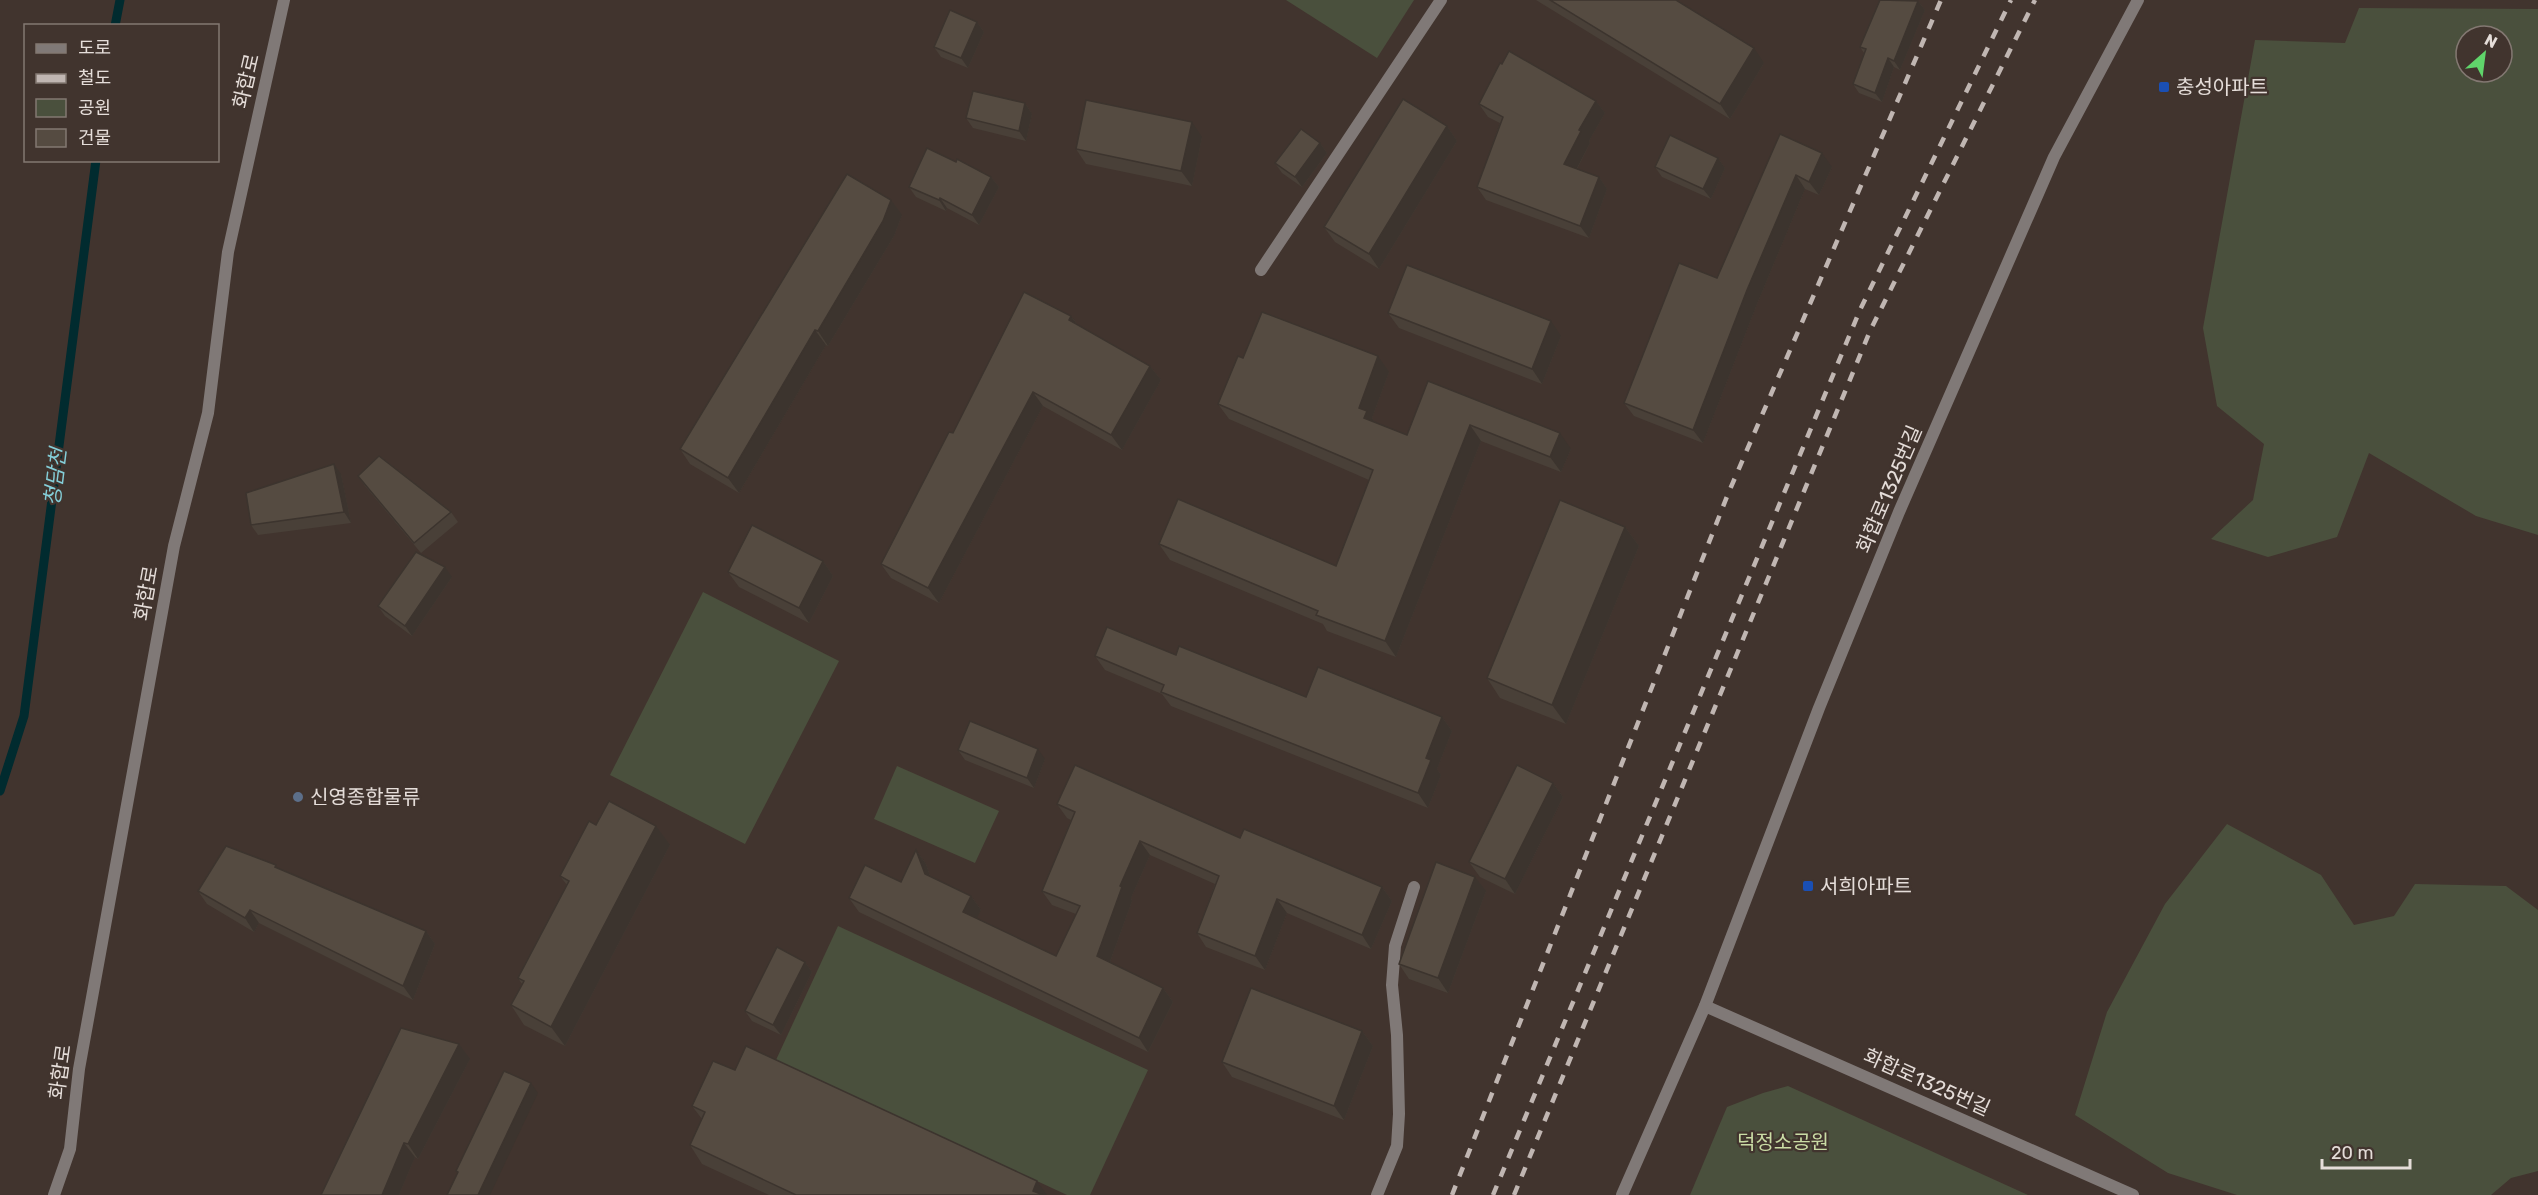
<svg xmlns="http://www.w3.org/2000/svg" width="2538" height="1195" viewBox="0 0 2538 1195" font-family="Rubik,'Noto Sans KR',sans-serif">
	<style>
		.green { fill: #4a503d; fill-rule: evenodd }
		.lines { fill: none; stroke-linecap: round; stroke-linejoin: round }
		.stream { stroke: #012b2f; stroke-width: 9 }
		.lane { stroke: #807977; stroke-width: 12 }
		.street { stroke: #807977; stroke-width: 12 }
		.rail { stroke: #c0b6b2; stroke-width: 4.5; stroke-dasharray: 10 10; stroke-linecap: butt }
		.wall { fill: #494038 }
		.shaded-wall { fill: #3c342e }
		.building { fill: #554b41; stroke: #3c342e; stroke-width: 1.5 }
		.transit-dot { fill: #1a4fb4; stroke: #41342e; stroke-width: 2 }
		.service-dot { fill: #5c6f8a; stroke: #41342e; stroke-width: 2 }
		.labels { text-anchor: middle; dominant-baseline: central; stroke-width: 4.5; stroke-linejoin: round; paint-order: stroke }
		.street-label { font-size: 20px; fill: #e5ddd9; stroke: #41342e }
		.poi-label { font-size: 20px; fill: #e5ddd9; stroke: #41342e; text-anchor: start }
		.park-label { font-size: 20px; fill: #cadca5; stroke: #41342e }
		.water-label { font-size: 21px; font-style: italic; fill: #84ced8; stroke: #41342e }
	</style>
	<rect width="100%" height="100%" fill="#41342e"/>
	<g class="green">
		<path d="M1286,0H1414L1377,58Z"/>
		<path d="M2359,8L2538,9V535L2476,516L2369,453L2337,537L2268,557L2211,539L2253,500L2264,444L2217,406L2203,328L2255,40L2345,43ZM2466,36H2502V72H2466Z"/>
		<path d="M703,592L839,661L745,844L610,775Z"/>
		<path d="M897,766L999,811L975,863L874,819Z"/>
		<path d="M2227,824L2321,875L2354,925L2394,916L2415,884L2506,886L2538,910V1171L2511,1178L2491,1195H2237L2168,1173L2075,1115L2107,1012L2165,904Z"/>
		<path d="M838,926L1148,1070L1090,1195H1067L776,1060Z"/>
		<path d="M1788,1086L2028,1195H1690L1727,1107L1763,1093Z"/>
	</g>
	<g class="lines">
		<g class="stream">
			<path d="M115,26L120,0"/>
			<path d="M0,791L24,716L96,160"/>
		</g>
		<g class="lane">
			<path d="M1261,270L1441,0"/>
			<path d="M1377,1195L1397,1146L1399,1114L1397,1035L1392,985L1395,946L1414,887"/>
		</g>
		<g class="street">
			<path d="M1705,1006L2133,1195"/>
			<path d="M54,1195L70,1149L79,1069L174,546L208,413L228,252L284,0"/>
			<path d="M1622,1195L1705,1006L1819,708L1899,512L2054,157L2138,0"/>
		</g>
		<g class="rail">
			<path d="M1452,1195L1728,494L1941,0"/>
			<path d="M1493,1195L1860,310L2011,0"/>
			<path d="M1514,1195L1870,331L2035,0"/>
		</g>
	</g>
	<g class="wall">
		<path d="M1536,0H1676L1764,63L1730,119Z"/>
		<path d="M1918,1L1925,10L1900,70L1894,67L1882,102L1859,93L1853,84L1864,53L1860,47Z"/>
		<path d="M977,22L984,32L968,68L941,57L934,47Z"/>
		<path d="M1596,101L1605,113L1589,141L1590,143L1577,169L1599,177L1607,189L1589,238L1486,200L1477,187L1500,123L1488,117L1479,104Z"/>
		<path d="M1025,103L1032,114L1026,141L973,128L966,118Z"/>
		<path d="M1447,126L1457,141L1379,269L1335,242L1324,227Z"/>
		<path d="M1780,134L1832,167L1819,195L1805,189L1757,304L1703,443L1634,416L1624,403L1717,278Z"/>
		<path d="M1202,137L1192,186L1086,164L1076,149Z"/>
		<path d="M1320,143L1327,153L1302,187L1282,173L1275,163Z"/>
		<path d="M1718,158L1725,168L1711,199L1662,177L1655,167Z"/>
		<path d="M956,162L991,177L999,187L979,225L947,208L946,211L916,197L909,187Z"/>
		<path d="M902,215L894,236L828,346L826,345L739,493L690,464L680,449Z"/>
		<path d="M1388,313L1561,336L1542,384L1399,328Z"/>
		<path d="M1071,316L1078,325L1150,366L1161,380L1122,450L1043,406L939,603L891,578L881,564L953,433Z"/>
		<path d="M1243,358L1389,372L1372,418L1375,422L1407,435L1428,381L1571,449L1561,472L1481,441L1396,657L1327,631L1323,624L1170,560L1159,544L1336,566L1369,480L1229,419L1218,404Z"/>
		<path d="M341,474L351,523L258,535L251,525Z"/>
		<path d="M358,476L451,512L458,522L421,553L365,486Z"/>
		<path d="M1625,527L1639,546L1566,724L1500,698L1487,678Z"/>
		<path d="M823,561L833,576L809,623L739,587L728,572Z"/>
		<path d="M452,577L412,636L385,616L378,606Z"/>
		<path d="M1176,655L1306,697L1442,717L1452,731L1437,769L1441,775L1428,808L1171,706L1162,694L1105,670L1095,656Z"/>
		<path d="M958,750L1045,759L1034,788L965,760Z"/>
		<path d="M1553,783L1563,797L1515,894L1480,877L1469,862Z"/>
		<path d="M1057,804L1240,838L1382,887L1392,901L1371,949L1287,913L1265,970L1206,947L1197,933L1215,884L1150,855L1131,898L1132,901L1110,962L1163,988L1173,1002L1148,1052L859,912L849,898L901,882L916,850L926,864L930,876L971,896L981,910L976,918L1056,956L1076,914L1052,905L1042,891L1071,820L1067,818Z"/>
		<path d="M596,825L670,845L565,1046L524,1025L511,1005L522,984L518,978L567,885L560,876Z"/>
		<path d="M279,869L426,931L435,944L413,1000L259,923L254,932L207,904L198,891Z"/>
		<path d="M1486,891L1448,993L1409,979L1399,964Z"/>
		<path d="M805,962L812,972L781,1035L752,1021L745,1011Z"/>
		<path d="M1362,1031L1373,1046L1344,1120L1232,1077L1222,1062Z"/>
		<path d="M470,1059L418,1159L415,1157L399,1195H321Z"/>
		<path d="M735,1070L1047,1195H769L702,1164L690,1145L702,1119L692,1106Z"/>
	</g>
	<g class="shaded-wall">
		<path d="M1918,1L1925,10L1900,70L1894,61Z"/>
		<path d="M977,22L984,32L968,68L961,58Z"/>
		<path d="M1754,48L1764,63L1730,119L1720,104Z"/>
		<path d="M1888,58L1894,67L1882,102L1875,93Z"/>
		<path d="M1596,101L1605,113L1589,141L1590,143L1573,176L1564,164L1579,130Z"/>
		<path d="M1025,103L1032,114L1026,141L1019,131Z"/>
		<path d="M1192,122L1202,137L1192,186L1181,171Z"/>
		<path d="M1447,126L1457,141L1379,269L1369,254Z"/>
		<path d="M1320,143L1327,153L1302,187L1295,177Z"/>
		<path d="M1822,153L1832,167L1819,195L1809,182Z"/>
		<path d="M1718,158L1725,168L1711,199L1703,189Z"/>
		<path d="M1796,175L1805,189L1757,304L1703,443L1693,430L1747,290Z"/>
		<path d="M991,177L999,187L979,225L972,215Z"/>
		<path d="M1599,177L1607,189L1589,238L1580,226Z"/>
		<path d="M940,198L947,208L946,211L939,200Z"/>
		<path d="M891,200L902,215L894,236L828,346L818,331Z"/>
		<path d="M1071,316L1082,331L1069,320Z"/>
		<path d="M1551,321L1561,336L1542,384L1532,369Z"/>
		<path d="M815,330L826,345L739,493L728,478Z"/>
		<path d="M1378,356L1389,372L1372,418L1378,427L1364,418L1359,408Z"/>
		<path d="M1150,366L1161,380L1122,450L1111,435Z"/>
		<path d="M1033,392L1043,406L939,603L928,588Z"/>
		<path d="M1470,425L1481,441L1396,657L1385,641Z"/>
		<path d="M1560,433L1571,449L1561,472L1550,457Z"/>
		<path d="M334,464L341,474L351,523L344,512Z"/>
		<path d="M1625,527L1639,546L1566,724L1552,705Z"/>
		<path d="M823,561L833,576L809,623L799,608Z"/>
		<path d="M445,567L452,577L412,636L405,626Z"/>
		<path d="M1442,717L1452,731L1437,769L1441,775L1428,808L1418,793L1426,758Z"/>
		<path d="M1038,749L1045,759L1034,788L1027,778Z"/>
		<path d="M1553,783L1563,797L1515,894L1505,879Z"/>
		<path d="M656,826L670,845L565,1046L551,1027Z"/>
		<path d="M1140,841L1150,855L1131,898L1132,901L1107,970L1097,956L1120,886Z"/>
		<path d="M916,850L926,864L934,888L925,874Z"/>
		<path d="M1475,877L1486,891L1448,993L1438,978Z"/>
		<path d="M1382,887L1392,901L1371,949L1362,935Z"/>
		<path d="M971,896L981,910L973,926L963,912Z"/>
		<path d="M1277,899L1287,913L1265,970L1255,956Z"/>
		<path d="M250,910L259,923L254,932L245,918Z"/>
		<path d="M426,931L435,944L413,1000L403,986Z"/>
		<path d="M805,962L812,972L781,1035L773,1025Z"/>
		<path d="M1163,988L1173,1002L1148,1052L1139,1038Z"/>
		<path d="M1362,1031L1373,1046L1344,1120L1334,1106Z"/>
		<path d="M459,1044L470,1059L418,1159L408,1144Z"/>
		<path d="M531,1083L538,1093L490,1195H478Z"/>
		<path d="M404,1143L415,1157L399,1195H382Z"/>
		<path d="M1037,1181L1047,1195H1036L1033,1191Z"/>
	</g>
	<g class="building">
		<path d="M1550,0H1676L1754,48L1720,104Z"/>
		<path d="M1880,0L1918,1L1894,61L1888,58L1875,93L1853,84L1866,49L1860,47Z"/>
		<path d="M950,10L977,22L961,58L934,47Z"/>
		<path d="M1509,51L1596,101L1579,130L1581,131L1564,164L1599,177L1580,226L1477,187L1503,117L1479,104L1500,63L1502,64Z"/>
		<path d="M973,91L1025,103L1019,131L966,118Z"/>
		<path d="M1403,99L1447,126L1369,254L1324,227Z"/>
		<path d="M1086,100L1192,122L1181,171L1076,149Z"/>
		<path d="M1301,129L1320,143L1295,177L1275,163Z"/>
		<path d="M1780,134L1822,153L1809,182L1796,175L1747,290L1693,430L1624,403L1679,263L1717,278Z"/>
		<path d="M1670,135L1718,158L1703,189L1655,167Z"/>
		<path d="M927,148L956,162L957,159L991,177L972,215L940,198L939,200L909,187Z"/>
		<path d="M847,174L891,200L883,221L818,331L815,330L728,478L680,449Z"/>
		<path d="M1407,265L1551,321L1532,369L1388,313Z"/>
		<path d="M1024,292L1071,316L1069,320L1150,366L1111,435L1033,392L928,588L881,564L949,432L953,433Z"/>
		<path d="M1262,312L1378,356L1359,408L1367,411L1364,418L1407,435L1428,381L1560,433L1550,457L1470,425L1385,641L1316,615L1318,611L1159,544L1178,499L1336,566L1373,470L1218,404L1238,356L1243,358Z"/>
		<path d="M379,456L451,512L414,543L358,476Z"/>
		<path d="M334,464L344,512L251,525L246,493Z"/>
		<path d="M1560,500L1625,527L1552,705L1487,678Z"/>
		<path d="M752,525L823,561L799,608L728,572Z"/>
		<path d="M416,552L445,567L405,626L378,606Z"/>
		<path d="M1107,627L1176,655L1179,646L1306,697L1318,667L1442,717L1426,758L1431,760L1418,793L1161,692L1164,685L1095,656Z"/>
		<path d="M970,721L1038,749L1027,778L958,750Z"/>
		<path d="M1075,765L1240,838L1244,829L1382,887L1362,935L1277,899L1255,956L1197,933L1219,876L1140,841L1120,886L1122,887L1097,956L1163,988L1139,1038L849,898L865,865L901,882L916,850L925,874L971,896L963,912L1056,956L1080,906L1042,891L1075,812L1057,804Z"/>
		<path d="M1517,765L1553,783L1505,879L1469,862Z"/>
		<path d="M609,801L656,826L551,1027L511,1005L524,981L518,978L569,881L560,876L589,821L596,825Z"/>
		<path d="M226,846L276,865L275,867L426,931L403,986L250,910L245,918L198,891Z"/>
		<path d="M1436,862L1475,877L1438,978L1399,964Z"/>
		<path d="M777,947L805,962L773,1025L745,1011Z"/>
		<path d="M1251,988L1362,1031L1334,1106L1222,1062Z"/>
		<path d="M401,1028L459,1044L408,1144L404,1143L382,1195H321Z"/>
		<path d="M746,1046L1037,1181L1033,1191L1043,1195H796L690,1145L705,1112L692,1106L713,1061L735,1070Z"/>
		<path d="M504,1071L531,1083L478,1195H447L458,1172L456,1171Z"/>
	</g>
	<g class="transit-dot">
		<rect x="2158" y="81" width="12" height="12" rx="3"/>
		<rect x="1802" y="880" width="12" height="12" rx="3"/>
	</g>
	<circle class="service-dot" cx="298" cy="797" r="6"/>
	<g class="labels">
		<g class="street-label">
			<text transform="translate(246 81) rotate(-77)">화합로</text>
			<text transform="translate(1889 489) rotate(-67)">화합로1325번길</text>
			<text transform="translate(146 593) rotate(-80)">화합로</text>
			<text transform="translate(60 1072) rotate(-82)">화합로</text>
			<text transform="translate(1927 1082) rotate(24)">화합로1325번길</text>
		</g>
		<g class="poi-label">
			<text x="2176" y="87">충성아파트</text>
			<text x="310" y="797">신영종합물류</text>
			<text x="1820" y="886">서희아파트</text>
		</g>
		<g class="park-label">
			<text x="1783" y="1142">덕정소공원</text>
		</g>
		<g class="water-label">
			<text transform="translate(55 477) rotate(-83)">청담천</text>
		</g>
	</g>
	<rect x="24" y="24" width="195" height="138" fill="#41342e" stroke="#837872" stroke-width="1.5"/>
	<rect x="36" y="44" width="30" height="9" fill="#807977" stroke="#837872" stroke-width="1.5"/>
	<text x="78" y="54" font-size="18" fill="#e5ddd9">도로</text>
	<rect x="36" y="74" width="30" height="9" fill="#c0b6b2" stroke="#837872" stroke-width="1.5"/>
	<text x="78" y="84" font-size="18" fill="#e5ddd9">철도</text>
	<rect x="36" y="99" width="30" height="18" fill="#4a503d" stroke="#837872" stroke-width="1.5"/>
	<text x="78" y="114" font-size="18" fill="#e5ddd9">공원</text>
	<rect x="36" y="129" width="30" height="18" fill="#554b41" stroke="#837872" stroke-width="1.5"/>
	<text x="78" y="144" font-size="18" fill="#e5ddd9">건물</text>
	<g transform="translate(2484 54) rotate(28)"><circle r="28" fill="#41342e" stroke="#837872" stroke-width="1.5"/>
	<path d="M0-4.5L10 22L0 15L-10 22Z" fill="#60d56b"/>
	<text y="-9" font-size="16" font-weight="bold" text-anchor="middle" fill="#e5ddd9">N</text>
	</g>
	<path d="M2322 1159v9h88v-9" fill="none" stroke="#e5ddd9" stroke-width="3"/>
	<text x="2331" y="1159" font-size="18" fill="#e5ddd9" stroke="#41342e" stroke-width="4.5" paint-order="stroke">20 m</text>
</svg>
